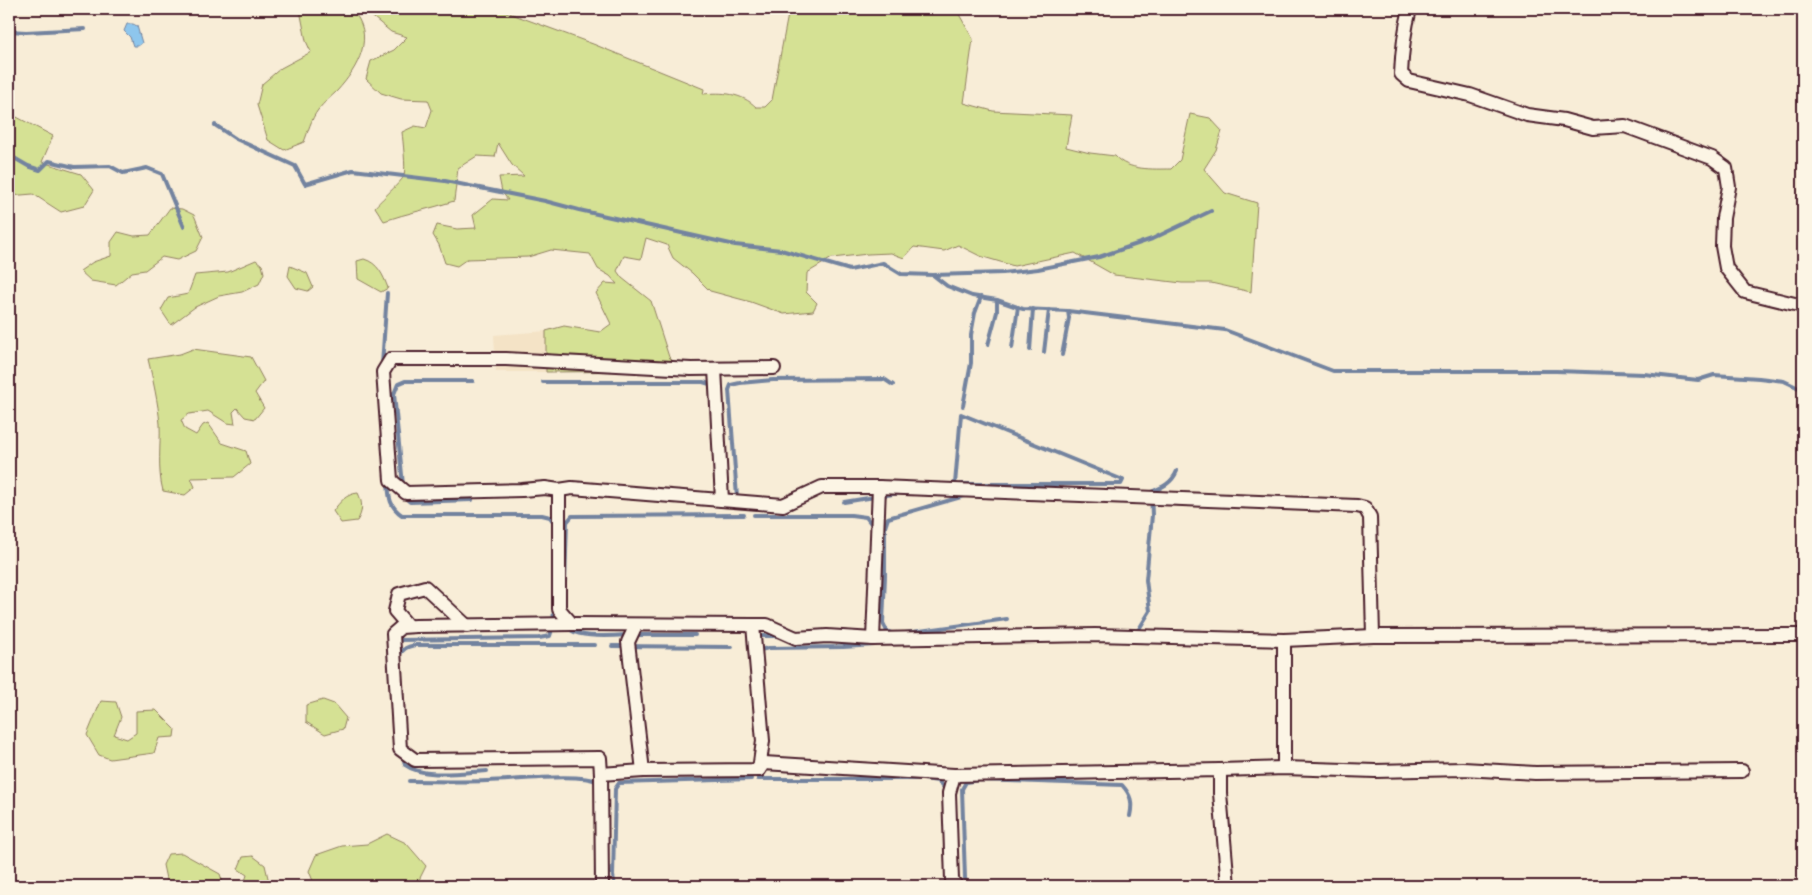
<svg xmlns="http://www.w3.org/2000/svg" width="1812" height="895" viewBox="0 0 1812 895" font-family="Sriracha,sans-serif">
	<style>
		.built { fill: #f4e3c6 }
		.green { fill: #d5e194; stroke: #908060 }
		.water { fill: #8ec6ed; stroke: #73839f }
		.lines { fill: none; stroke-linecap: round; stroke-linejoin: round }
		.stream { stroke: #73839f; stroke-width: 4 }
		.minor-casing { stroke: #4a1f2b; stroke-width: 16 }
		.minor { stroke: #fcf5e5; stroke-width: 12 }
	</style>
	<rect width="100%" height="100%" fill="#f8edd7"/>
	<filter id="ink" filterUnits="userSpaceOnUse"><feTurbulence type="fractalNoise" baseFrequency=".02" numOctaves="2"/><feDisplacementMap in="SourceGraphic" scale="10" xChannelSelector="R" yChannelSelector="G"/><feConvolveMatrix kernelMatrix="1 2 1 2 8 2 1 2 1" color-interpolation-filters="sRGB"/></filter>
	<g filter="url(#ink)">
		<path class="built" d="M546,331V372H496L494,335Z"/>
		<g class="green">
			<path d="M302,9H351C377,35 358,68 337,91C331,97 323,103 318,110C311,119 308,132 304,142L284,150L268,140L257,105L262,84L281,68L311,52L306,41L300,10Z"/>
			<path d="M363,9H498L593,44L704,89L703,94C722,92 742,93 756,107H765L772,100L789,9H956L973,39L964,103L993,111L1072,115L1066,147L1090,153L1115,156C1128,171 1153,169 1171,169L1180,160L1190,114L1210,118L1222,131L1216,150L1204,169L1225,193L1257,203L1251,292L1211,283H1182L1114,275L1075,253L1014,266L980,256L958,245L944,251L914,247L904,258L891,253L868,254L832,258L807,273L806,292L817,303L813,311L784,314L751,302L710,291L692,273L673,258L667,245L646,238L641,259L624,256L617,271L622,278L651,301L669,357L682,371L546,372V331L564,326L600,332L611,324L596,293L605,283L617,284L610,276L598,269L590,254L551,250L528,257L467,259L457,266L445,263L439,245L433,235L437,225L457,229L476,228L473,215L493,199L508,200L502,192L499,177L524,176L512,165L498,143L495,157L477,156L458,168L454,201C430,209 407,213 384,221L375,207C379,202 403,180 404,176C406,167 403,142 402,132L415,126L426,128L432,110L428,100L401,99L381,93L366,79L371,61L394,50L407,37L391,32Z"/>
			<path d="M9,113L53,136L42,162L81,174L94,190L84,206L61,212L33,194L9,196Z"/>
			<path d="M170,208L182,209L194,215L203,237L196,251L177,260L162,257L145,270L132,272L116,285L91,281L80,271L93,262L111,256V242L118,232L134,236L150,235Z"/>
			<path d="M364,259C378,263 383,275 388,288L381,292L358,279L357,261Z"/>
			<path d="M256,260L262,265L264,273L259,284L242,292L219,296L195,307L171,325L161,310L168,298L188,294L195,275L228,272Z"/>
			<path d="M290,266L307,273L313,287L308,291L296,288L288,276Z"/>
			<path d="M193,349L251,357L264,381L255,393L264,408L255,419L245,417L237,408L233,412L235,424L227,423L208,411L189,414L181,420L185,429L196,435L203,425L208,423L222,443L246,451L250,464L234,477L191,478L195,487L185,495L163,491C157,469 161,446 160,424C158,402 153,380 148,359L180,354Z"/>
			<path d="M358,493C363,503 363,512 357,521L341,523L333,511C340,502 346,494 358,493Z"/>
			<path d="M323,700L334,704L346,718L343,729L325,734L306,722V705Z"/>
			<path d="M101,701L116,702L121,717L114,735L127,739L136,733V711L156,710L175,729L174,737L159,738L154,753L110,759L99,755L87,735Z"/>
			<path d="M387,834L406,843L426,866L416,886H315L309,871L316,855L342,846L367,844Z"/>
			<path d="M182,853L220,874L224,886H171L166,879L163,865L168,854Z"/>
			<path d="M253,856L265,865L268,878L273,886H245L244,884L247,875L238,869L243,857Z"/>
		</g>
		<path class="water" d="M127,24H133L137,26L142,43L138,46H133L130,37L124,31Z"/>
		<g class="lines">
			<g class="stream">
				<path d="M9,31L26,32L85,29"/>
				<path d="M215,125L236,139L295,166L305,184L353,170L445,181L545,201L579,210L735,245L781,250L850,270L883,263L901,274L933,275L1003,273L1038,269L1099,257L1152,239L1211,211"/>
				<path d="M9,155L28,166L40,170L49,161L74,167L110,166L123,173L147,168L162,174L184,227"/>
				<path d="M933,275L947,286L972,296L997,300L1023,309L1068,311L1225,330L1333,371H1556L1644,374L1698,380L1714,375L1759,378L1784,381L1803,390"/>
				<path d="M988,345L997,312V300"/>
				<path d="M1012,348L1018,307"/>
				<path d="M1030,350L1033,309"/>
				<path d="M1044,352L1049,310"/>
				<path d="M1062,355L1069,318L1068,311"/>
				<path d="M382,365L387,293"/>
				<path d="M543,382H703L713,385"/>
				<path d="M963,406L971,363V335L975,313L981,297"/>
				<path d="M388,482C389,497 389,506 402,515H542L550,517L555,524"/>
				<path d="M955,484L961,414L1123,480L1121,484H962"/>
				<path d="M403,485L394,394L398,384L405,381H473"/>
				<path d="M404,497L410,502L472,500"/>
				<path d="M739,498L737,497L729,390L731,385L740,383L773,380L884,379L893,385"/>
				<path d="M844,502L899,493"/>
				<path d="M754,515H851L866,517L873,526"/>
				<path d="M565,584L567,522L572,516L744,515"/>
				<path d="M567,627C575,639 614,636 627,635"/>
				<path d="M1134,631L1139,629L1150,611L1146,580L1152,515L1151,492C1163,487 1172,483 1177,471"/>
				<path d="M905,633L1007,619"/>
				<path d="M894,634L887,631L883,623L885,576V527L888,518L968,495"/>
				<path d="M634,635H695"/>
				<path d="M758,636H780"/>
				<path d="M395,641L400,640L539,638L550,636L553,626L554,606"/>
				<path d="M612,646L732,647"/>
				<path d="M758,652L760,650L769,648L843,647L875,645"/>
				<path d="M399,656C403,648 407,647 415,645H595"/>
				<path d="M403,755L405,765C424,779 464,772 487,771"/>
				<path d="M758,779H924L938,781L946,790"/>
				<path d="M409,781C435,781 461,782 487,781C510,781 581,772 598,782"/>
				<path d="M615,886L613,876L615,789L619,783L751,779"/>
				<path d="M967,886L965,878L962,789L966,782L978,780L1122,785C1131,795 1133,802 1130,816"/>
			</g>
			<defs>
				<g id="minor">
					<path d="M1410,9C1404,32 1402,50 1401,74L1409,81L1470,95L1527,115L1564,120L1593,128L1625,126L1712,158L1726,168L1729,187L1723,218L1722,246L1726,268L1745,292L1803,306"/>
					<path d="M715,369L722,500"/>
					<path d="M559,490L545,488L522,490L406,493L391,480L383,372L391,359H506L691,369L774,368"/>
					<path d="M572,624L559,609V490L572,488L783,505L822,487H879L1357,506L1365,508L1370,517L1373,636"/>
					<path d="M636,625L628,642L643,771"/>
					<path d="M753,625H767L796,638L827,636L873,639L1095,635L1284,640L1373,636L1803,635"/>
					<path d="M408,626L395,611L399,594L425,587L467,626"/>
					<path d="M873,639L879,487"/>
					<path d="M1284,640V768"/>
					<path d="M1220,770L1284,768L1375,771L1463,769L1535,773L1742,771"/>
					<path d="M601,774L600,758L415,760L400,749L393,634L401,627L416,626L572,624L753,625L763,741L759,770"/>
					<path d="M954,775L1220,770V793L1228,886"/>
					<path d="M602,886L601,774L643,771L759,770L764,763L954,775L949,793L952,880L956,886"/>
				</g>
			</defs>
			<use href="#minor" class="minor-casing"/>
			<use href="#minor" class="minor"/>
		</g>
	</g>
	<rect width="1812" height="895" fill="none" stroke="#fcf5e5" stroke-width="30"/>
	<rect x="15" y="15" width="1782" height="865" fill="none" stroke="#4a1f2b" stroke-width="2" filter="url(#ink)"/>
</svg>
